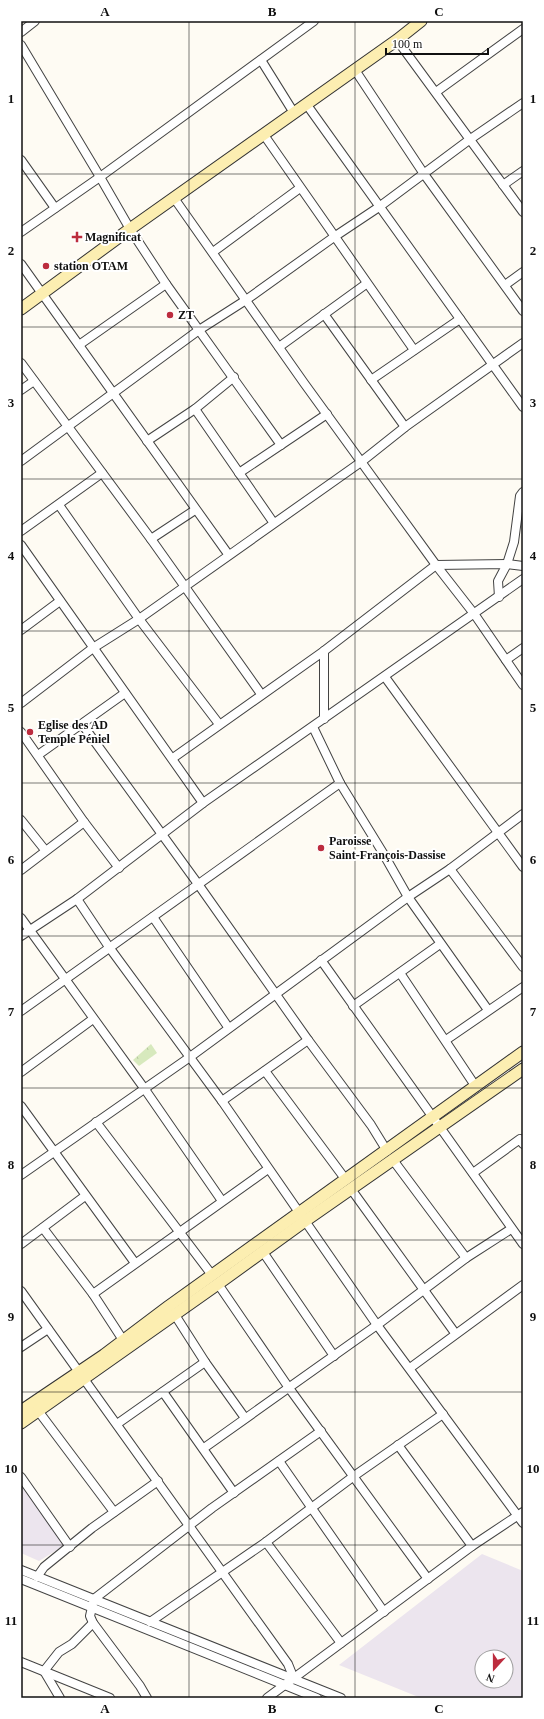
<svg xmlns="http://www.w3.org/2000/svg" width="544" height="1719" viewBox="0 0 544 1719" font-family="Georgia,serif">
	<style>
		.industrial { fill: #ece5ee; fill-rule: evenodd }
		.park { fill: url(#park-crowns) }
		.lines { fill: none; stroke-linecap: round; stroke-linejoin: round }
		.street-casing { stroke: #434343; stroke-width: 10 }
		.secondary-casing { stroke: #323232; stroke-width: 13 }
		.street { stroke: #fff; stroke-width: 8 }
		.secondary { stroke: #fceeb1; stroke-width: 11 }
		.grid { fill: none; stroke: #101010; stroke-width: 1; stroke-opacity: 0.55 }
		.poi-dot { fill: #bc2c3e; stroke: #fff; stroke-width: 1.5 }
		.labels { text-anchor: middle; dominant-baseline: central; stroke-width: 4; stroke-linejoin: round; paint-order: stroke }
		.poi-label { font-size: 12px; font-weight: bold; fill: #101010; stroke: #fff; text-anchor: start }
		.neatline { fill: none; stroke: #101010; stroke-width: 1.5 }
		.grid-label { font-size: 13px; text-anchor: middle; font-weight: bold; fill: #101010 }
	</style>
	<defs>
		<pattern id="park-crowns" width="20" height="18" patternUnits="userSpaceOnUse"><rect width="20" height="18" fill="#d7e9bd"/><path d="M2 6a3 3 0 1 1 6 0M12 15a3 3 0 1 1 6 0" fill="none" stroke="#b8c7a1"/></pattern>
	</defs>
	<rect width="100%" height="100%" fill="#fefbf3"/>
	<g class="industrial">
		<path d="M21,1482L65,1545L39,1561L21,1553Z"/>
		<path d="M482,1554L523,1571V1698H421L339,1665ZM482,1657H506V1681H482Z"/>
	</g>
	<path class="park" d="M151,1044L157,1053L139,1066L133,1060Z"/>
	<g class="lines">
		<defs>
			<g id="street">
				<path d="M21,32L35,21"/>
				<path d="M397,40L523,212"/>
				<path d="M21,45L100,177L130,229L166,284L281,445"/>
				<path d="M261,60L294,113"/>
				<path d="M355,70L424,174L523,311"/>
				<path d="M436,92L523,29"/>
				<path d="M307,105L523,407"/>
				<path d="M264,135L414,350"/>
				<path d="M21,160L55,208"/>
				<path d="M503,185L523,171"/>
				<path d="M174,198L304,383L436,565L475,615L523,685"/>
				<path d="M21,232L100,177L314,21"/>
				<path d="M213,252L300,188"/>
				<path d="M21,264L228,554"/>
				<path d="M505,285L523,272"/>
				<path d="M324,314L405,427"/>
				<path d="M79,345L166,284"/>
				<path d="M279,347L366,284"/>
				<path d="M21,363L151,539L261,694"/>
				<path d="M371,380L460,319"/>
				<path d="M21,390L34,381"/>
				<path d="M195,409L273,522"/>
				<path d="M147,441L195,409L234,377"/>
				<path d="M21,461L199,330L246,300L334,237L379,207L469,140L523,103"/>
				<path d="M239,473L327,414"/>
				<path d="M59,505L139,619L219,724"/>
				<path d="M21,531L102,473"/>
				<path d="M151,539L195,510"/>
				<path d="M21,545L203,803"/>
				<path d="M499,597L498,581L507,564L514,542L520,496L523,492"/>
				<path d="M21,630L60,601"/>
				<path d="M506,660L523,648"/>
				<path d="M385,677L523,867"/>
				<path d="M21,703L93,648L139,619L361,462L405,427L523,343"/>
				<path d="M324,719V651"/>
				<path d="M82,724L198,884L308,1040L371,1125L387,1151"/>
				<path d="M21,732L84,822L119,868"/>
				<path d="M38,755L125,693"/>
				<path d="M173,758L324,651L436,565L507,564L523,566"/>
				<path d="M340,783L383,853L408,897L488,1010"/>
				<path d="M21,820L45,850"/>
				<path d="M450,869L523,967"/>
				<path d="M21,870L84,822"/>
				<path d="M77,899L109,947L222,1101L377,1325L523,1523"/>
				<path d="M153,917L228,1027"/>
				<path d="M21,918L144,1088L222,1201"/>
				<path d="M21,936L77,899L203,803L523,579"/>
				<path d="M321,960L523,1244"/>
				<path d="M400,973L476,1087"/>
				<path d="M353,1006L440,944"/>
				<path d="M21,1011L340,783L313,727"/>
				<path d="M446,1040L523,987"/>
				<path d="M265,1071L346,1180"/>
				<path d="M21,1072L93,1019"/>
				<path d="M222,1101L308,1040"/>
				<path d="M21,1106L135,1263"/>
				<path d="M96,1122L212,1275"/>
				<path d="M393,1160L466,1258"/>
				<path d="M473,1173L520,1139L523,1144"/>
				<path d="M21,1175L190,1057L408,897L450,869L523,814"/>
				<path d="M351,1189L455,1333"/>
				<path d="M43,1228L93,1294L123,1340"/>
				<path d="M21,1244L85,1196"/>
				<path d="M263,1252L334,1356"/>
				<path d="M218,1284L289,1388L428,1579"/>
				<path d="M21,1291L288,1664L294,1679"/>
				<path d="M93,1294L268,1169"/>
				<path d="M175,1315L205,1362L245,1418"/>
				<path d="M21,1347L48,1329"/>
				<path d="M410,1368L523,1285"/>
				<path d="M163,1392L234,1493"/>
				<path d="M39,1412L114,1512"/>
				<path d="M117,1424L205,1362"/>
				<path d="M398,1445L472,1546"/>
				<path d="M204,1448L377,1325L466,1258L511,1229"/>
				<path d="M279,1461L384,1612"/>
				<path d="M21,1477L70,1547"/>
				<path d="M266,1542L341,1643"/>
				<path d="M21,1570L341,1698"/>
				<path d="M37,1577L44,1567L92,1528L158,1481"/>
				<path d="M21,1579L317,1698"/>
				<path d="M150,1622L266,1542L354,1476L443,1414"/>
				<path d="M21,1662L110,1698"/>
				<path d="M60,1698L44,1671L59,1652L72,1644L93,1623"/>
				<path d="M147,1698L140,1686L93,1623L90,1616L94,1599L212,1508L321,1431"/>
				<path d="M267,1698L472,1546L523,1512"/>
			</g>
			<g id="secondary">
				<path d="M21,309L130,229L397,40L421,21"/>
				<path d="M21,1411L104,1355L169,1306L523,1052"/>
				<path d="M21,1423L218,1284L305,1221L523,1069"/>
			</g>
		</defs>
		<use href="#street" class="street-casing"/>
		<use href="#secondary" class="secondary-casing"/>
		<use href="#street" class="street"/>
		<use href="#secondary" class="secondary"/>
	</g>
	<path class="grid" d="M189,21V1698M355,21V1698M21,174H523M21,327H523M21,479H523M21,631H523M21,783H523M21,936H523M21,1088H523M21,1240H523M21,1392H523M21,1545H523"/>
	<g class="poi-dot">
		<path d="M75 231h4v4h4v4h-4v4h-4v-4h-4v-4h4z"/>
		<circle cx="46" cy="266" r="4"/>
		<circle cx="170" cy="315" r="4"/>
		<circle cx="30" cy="732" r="4"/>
		<circle cx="321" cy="848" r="4"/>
	</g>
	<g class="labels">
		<g class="poi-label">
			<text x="85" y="237">Magnificat</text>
			<text x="54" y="266">station OTAM</text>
			<text x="178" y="315">ZT</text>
			<text x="38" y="725">Eglise des AD<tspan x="38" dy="14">Temple Péniel</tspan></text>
			<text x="329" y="841">Paroisse<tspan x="329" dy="14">Saint-François-Dassise</tspan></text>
		</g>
	</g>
	<rect width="544" height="1719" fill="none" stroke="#ffffff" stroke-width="44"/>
	<g transform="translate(494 1669) rotate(201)"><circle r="19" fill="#ffffff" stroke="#9f9f9f"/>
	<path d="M0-3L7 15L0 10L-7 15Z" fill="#bc2c3e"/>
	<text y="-6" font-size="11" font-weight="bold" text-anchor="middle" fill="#101010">N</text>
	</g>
	<path d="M386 48v6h102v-6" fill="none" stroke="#101010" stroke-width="2"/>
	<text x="392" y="48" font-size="12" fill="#101010" stroke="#ffffff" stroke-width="3" paint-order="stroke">100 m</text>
	<rect x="22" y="22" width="500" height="1675" class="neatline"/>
	<g class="grid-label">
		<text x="105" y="16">A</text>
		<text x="272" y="16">B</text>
		<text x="439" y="16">C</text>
		<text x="11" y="103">1</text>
		<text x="533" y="103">1</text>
		<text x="11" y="255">2</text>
		<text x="533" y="255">2</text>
		<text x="11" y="407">3</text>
		<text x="533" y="407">3</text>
		<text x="11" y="560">4</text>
		<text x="533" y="560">4</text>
		<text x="11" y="712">5</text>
		<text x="533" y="712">5</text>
		<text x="11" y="864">6</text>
		<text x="533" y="864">6</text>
		<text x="11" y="1016">7</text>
		<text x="533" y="1016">7</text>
		<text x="11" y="1169">8</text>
		<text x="533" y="1169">8</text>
		<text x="11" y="1321">9</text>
		<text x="533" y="1321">9</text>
		<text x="11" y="1473">10</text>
		<text x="533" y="1473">10</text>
		<text x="11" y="1625">11</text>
		<text x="533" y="1625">11</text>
		<text x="105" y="1713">A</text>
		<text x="272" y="1713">B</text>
		<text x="439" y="1713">C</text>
	</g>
</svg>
